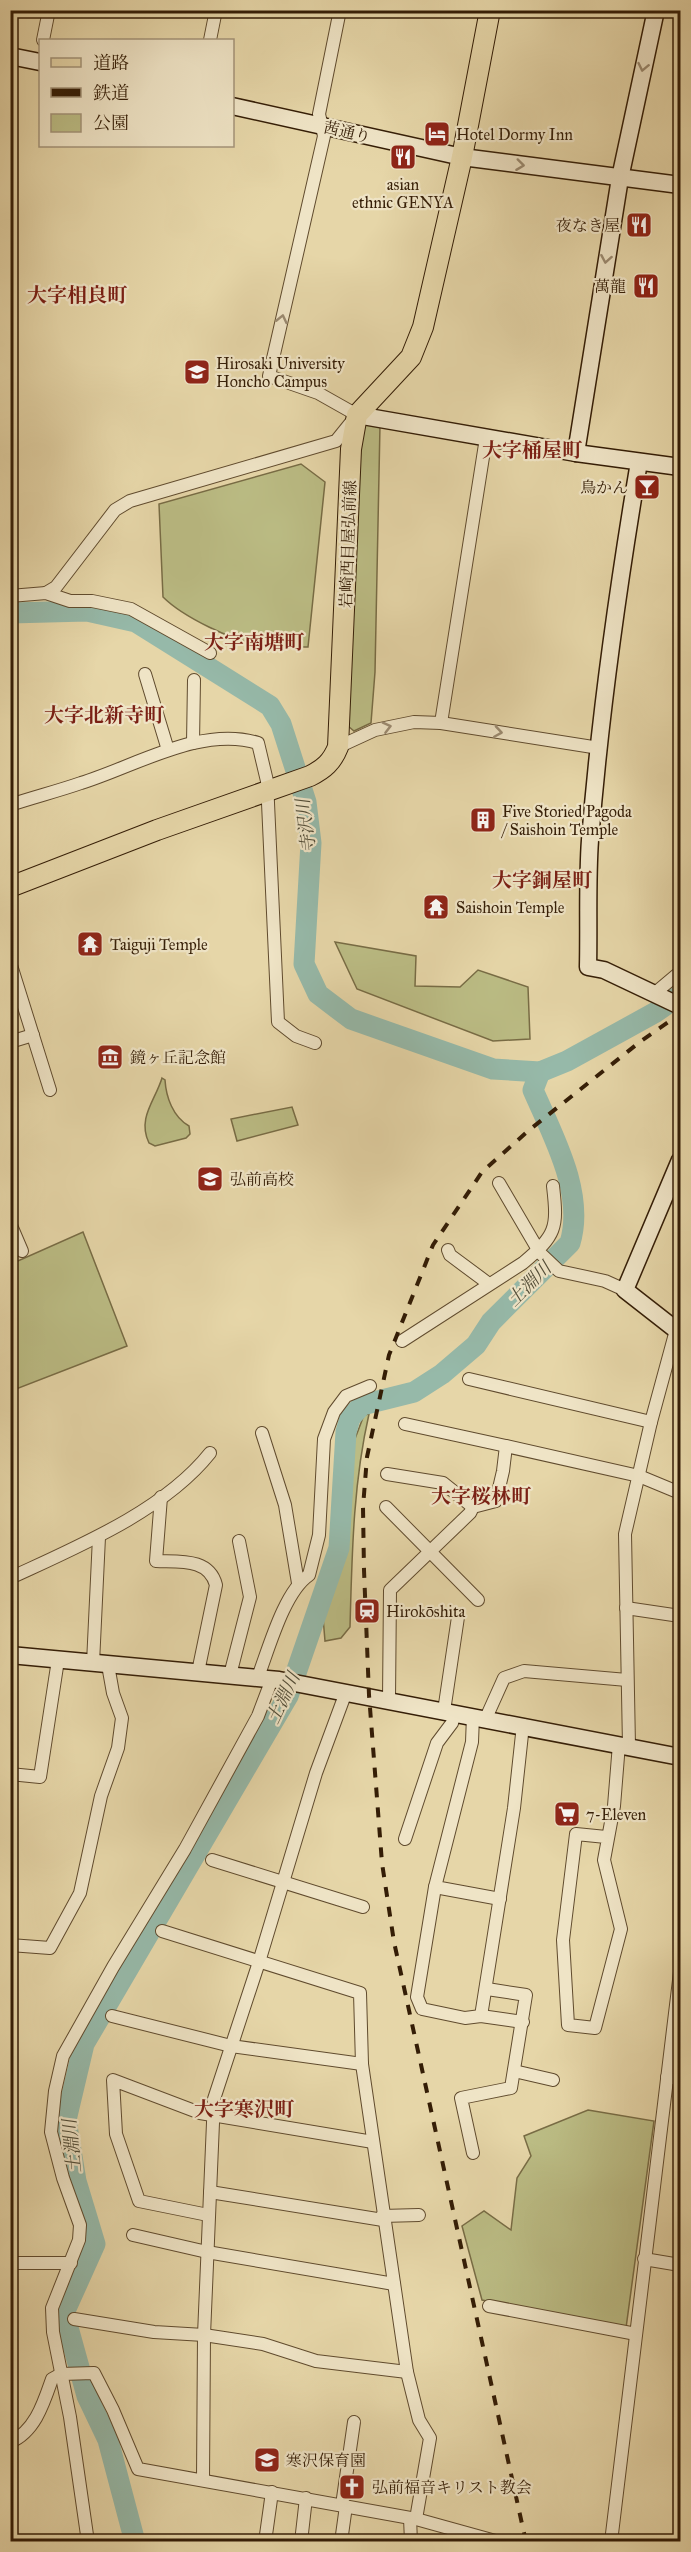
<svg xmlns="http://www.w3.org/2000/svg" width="691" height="2552" viewBox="0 0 691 2552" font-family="'IM FELL Great Primer','Noto Serif JP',serif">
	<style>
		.green { fill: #bbbc84; stroke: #786c45; stroke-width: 1.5 }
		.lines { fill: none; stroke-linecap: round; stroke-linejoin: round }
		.river { stroke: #96b9a9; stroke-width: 21 }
		.street-casing { stroke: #604b2e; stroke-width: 14 }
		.secondary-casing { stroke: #341d06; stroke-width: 19 }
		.primary-casing { stroke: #341d06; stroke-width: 22 }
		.street { stroke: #efe4c6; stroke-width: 12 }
		.secondary { stroke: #efe4c6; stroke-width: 16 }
		.primary { stroke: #e6d6a8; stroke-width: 20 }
		.rail { stroke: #341d06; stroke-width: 4; stroke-dasharray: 10 10; stroke-linecap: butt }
		.oneway { stroke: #9b8a70 }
		.labels { text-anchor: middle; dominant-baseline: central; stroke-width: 4.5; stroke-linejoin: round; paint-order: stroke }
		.street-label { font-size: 16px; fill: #341d06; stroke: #efe4c6 }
		.poi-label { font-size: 16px; fill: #341d06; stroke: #efe4c6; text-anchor: start }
		.water-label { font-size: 18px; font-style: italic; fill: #514c37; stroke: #efe4c6 }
		.quarter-label { font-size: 20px; font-weight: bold; fill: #7a1f14; stroke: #efe4c6 }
	</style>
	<rect width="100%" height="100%" fill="#e6d6a8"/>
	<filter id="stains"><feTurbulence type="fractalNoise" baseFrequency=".00333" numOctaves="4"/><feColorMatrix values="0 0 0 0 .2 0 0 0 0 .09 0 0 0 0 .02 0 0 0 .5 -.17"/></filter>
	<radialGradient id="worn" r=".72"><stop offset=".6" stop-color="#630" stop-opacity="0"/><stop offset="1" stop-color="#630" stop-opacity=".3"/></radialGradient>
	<g class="green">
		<path d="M363,424L380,425L375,672L371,723L354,731L348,726L359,436Z"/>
		<path d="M301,464L325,482L308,647C292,646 275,648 260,645C233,641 183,617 163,597L159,504Z"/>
		<path d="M335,942L416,956L415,986L460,987L478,970L528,987L530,1039L493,1041L357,989Z"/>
		<path d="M162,1078L165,1080C166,1097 173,1117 189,1126L190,1134L186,1138L155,1146L149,1143C137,1118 155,1101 162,1078Z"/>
		<path d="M292,1107L298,1125L237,1141L231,1119Z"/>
		<path d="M83,1232L127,1346L11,1391V1264Z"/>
		<path d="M369,1414C353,1484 352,1555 350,1627L341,1638L325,1641L323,1617L344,1542L353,1444L364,1415Z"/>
		<path d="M588,2110L654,2121L626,2328L482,2300L462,2226L484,2211L511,2230L517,2178L531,2156L524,2136Z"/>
	</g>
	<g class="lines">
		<g class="river">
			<path d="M10,613L87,611L136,622L270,706L281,724L306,802L311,843L304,964L318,994L351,1019L493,1069L540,1072L567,1061L656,1012L680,995"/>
			<path d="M135,2542L108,2440L87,2396L64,2313L95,2244L76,2181L66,2120L84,2044L288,1696L339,1548L346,1432L350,1418L362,1405L414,1392L442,1374L476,1345L491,1322L570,1243C585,1193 553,1136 533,1090L540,1072"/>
		</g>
		<defs>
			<g id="street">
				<path d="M43,40L49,10"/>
				<path d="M210,40L216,10"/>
				<path d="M46,593L56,587L115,510L130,501L336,441L357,415L318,393L269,376L324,136L319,114L340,10"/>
				<path d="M10,596L46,593L70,601H92L131,609L210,653"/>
				<path d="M145,674L168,750"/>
				<path d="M441,723L486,438"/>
				<path d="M193,743L194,680"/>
				<path d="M338,747L375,730L414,722L441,723L599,748"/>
				<path d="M10,805C34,797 58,791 81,783C134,767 201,725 258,743L267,781L278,1022L296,1036L315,1043"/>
				<path d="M10,962L50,1090"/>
				<path d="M655,993L680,972"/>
				<path d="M10,1042L33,1035"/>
				<path d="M499,1183L540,1253L559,1271L605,1281L625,1290"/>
				<path d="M10,1223L22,1251"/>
				<path d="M448,1250L450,1255L489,1284"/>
				<path d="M402,1341L523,1263C556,1235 558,1229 553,1186"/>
				<path d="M469,1379L651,1422"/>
				<path d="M405,1424L506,1446"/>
				<path d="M262,1433L285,1505L298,1583"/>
				<path d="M387,1474L443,1483L473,1507"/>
				<path d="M161,1497L156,1561C180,1562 209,1558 216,1585L198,1672"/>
				<path d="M386,1507L478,1600"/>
				<path d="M10,1578C77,1547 164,1511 210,1453"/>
				<path d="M626,1608L680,1616"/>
				<path d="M93,1663L99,1537"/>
				<path d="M230,1675L250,1597L239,1541"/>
				<path d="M258,1677C269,1648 284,1592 309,1575L319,1535L324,1439L334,1412L346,1396L370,1386"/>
				<path d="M389,1699L390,1590L470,1513L473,1507L496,1501L503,1471L506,1446L639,1476L680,1493"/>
				<path d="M444,1711L458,1617"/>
				<path d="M473,1716L472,1742L435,1887L500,1899"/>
				<path d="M486,1718L504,1678L524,1671L627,1680"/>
				<path d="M629,1746L625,1534L651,1422L676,1330"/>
				<path d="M10,1774L40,1777L58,1660"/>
				<path d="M606,1837L576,1834L563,1940L568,2025L595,2028L621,1929L604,1860L614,1806L619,1744"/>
				<path d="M405,1839L437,1743L452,1723L455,1713"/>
				<path d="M212,1860L363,1907"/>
				<path d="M435,1887L417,1997L422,2009L465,2018L481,2016L523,2022"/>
				<path d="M162,1931L360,1993L362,2064L407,2372L419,2420L430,2438L416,2519"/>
				<path d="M10,1945L50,1948L80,1893L101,1796L118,1748L122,1718L113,1693L108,1665"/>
				<path d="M112,2016L231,2046L362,2064"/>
				<path d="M481,2016L514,1808L523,1725"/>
				<path d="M514,2071L553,2080"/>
				<path d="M667,2077L680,2079"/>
				<path d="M473,2153L461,2098L511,2088L526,1995L487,1989"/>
				<path d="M210,2192L383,2220"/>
				<path d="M208,2215L139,2201L116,2134L113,2080L200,2113L373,2142"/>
				<path d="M382,2216L419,2215"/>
				<path d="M133,2235L207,2252L394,2284"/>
				<path d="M644,2259L680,2265"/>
				<path d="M10,2263H71"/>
				<path d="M489,2306L636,2334"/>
				<path d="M74,2319L154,2332L204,2335L263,2344L316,2361L407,2372"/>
				<path d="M10,2442C35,2432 44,2402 52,2379L61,2374L94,2373L113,2410L138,2469L416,2519L499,2542"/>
				<path d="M203,2479L204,2335L214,2099L259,1962L316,1773L346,1692"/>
				<path d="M342,2505L354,2422"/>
				<path d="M410,2518L411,2542"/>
				<path d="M88,2542L70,2417L53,2332L52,2308L79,2240L80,2225L63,2178L51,2132L55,2091L63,2056L113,1967L185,1849L258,1716L272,1679"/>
				<path d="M265,2542L272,2492"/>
				<path d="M301,2542L306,2498"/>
				<path d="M341,2542L346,2506"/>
				<path d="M611,2542L680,1972"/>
				<path d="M680,2542V2541"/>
			</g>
			<g id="secondary">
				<path d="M10,56L40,62"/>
				<path d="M232,106L462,157L680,185"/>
				<path d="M357,415L576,453L680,467"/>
				<path d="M576,453L620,178L656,10"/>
				<path d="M639,462C618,587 600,713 590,840C587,882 589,925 588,967L604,970L680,1006"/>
				<path d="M680,1160L625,1290L680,1333"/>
				<path d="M10,1655L279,1680L680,1757"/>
			</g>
			<path id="primary" d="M10,887L157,830L310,776C324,769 332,762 338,747L351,449L357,415L411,357L423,327L462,157L490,10"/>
		</defs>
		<use href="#street" class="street-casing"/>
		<use href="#secondary" class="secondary-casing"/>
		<use href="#primary" class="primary-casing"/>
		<use href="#street" class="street"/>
		<use href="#secondary" class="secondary"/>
		<use href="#primary" class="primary"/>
		<path class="rail" d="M526,2542L394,1942L382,1863L369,1695L364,1570L363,1507L367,1457L389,1355L433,1245L482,1172L528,1131L641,1041L680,1014"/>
	</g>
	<defs><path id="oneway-chevron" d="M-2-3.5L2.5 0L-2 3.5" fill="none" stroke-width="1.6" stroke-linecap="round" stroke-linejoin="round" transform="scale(1.5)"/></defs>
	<g class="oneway">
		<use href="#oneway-chevron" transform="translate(643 67) rotate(102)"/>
		<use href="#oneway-chevron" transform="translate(520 165) rotate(7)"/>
		<use href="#oneway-chevron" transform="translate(606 259) rotate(100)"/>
		<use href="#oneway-chevron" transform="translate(282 319) rotate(-77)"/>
		<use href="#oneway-chevron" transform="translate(387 727) rotate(-14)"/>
		<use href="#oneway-chevron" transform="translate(498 732) rotate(9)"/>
	</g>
	<defs>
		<symbol id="hotel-square" viewBox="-11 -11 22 22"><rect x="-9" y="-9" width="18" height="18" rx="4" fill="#8f2418" stroke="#efe4c6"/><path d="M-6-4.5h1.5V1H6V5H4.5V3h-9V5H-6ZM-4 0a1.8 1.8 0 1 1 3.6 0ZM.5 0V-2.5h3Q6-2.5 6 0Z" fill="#fff"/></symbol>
		<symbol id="restaurant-square" viewBox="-11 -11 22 22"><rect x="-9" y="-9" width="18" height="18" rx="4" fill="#8f2418" stroke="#efe4c6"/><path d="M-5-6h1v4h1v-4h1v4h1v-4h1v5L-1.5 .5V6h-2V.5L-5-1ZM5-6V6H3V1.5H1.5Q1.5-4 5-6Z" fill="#fff"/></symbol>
		<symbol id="university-square" viewBox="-11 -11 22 22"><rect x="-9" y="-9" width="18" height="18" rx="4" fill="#8f2418" stroke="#efe4c6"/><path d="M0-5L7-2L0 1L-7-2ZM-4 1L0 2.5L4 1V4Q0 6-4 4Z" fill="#fff"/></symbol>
		<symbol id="bar-square" viewBox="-11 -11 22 22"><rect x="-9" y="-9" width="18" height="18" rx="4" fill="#8f2418" stroke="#efe4c6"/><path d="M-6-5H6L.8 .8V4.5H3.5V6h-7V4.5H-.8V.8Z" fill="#fff"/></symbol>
		<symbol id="building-square" viewBox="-11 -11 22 22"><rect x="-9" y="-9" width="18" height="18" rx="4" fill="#8f2418" stroke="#efe4c6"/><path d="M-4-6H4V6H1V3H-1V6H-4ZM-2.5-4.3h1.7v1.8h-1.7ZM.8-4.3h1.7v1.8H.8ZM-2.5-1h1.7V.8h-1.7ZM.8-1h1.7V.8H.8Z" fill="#fff"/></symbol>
		<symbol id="temple-square" viewBox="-11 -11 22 22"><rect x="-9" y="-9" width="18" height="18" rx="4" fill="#8f2418" stroke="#efe4c6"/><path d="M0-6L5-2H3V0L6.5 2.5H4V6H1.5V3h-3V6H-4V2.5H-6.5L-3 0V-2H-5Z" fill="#fff"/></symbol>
		<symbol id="museum-square" viewBox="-11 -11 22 22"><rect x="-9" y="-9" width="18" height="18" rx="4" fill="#8f2418" stroke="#efe4c6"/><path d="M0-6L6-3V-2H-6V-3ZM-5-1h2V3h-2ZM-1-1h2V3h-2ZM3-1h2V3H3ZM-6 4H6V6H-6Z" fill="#fff"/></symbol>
		<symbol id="school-square" viewBox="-11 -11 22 22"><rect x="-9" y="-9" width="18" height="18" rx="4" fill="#8f2418" stroke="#efe4c6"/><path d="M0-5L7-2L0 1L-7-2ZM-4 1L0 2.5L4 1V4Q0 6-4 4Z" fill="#fff"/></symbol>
		<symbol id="station-square" viewBox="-11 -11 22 22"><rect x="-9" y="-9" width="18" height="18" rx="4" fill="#8f2418" stroke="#efe4c6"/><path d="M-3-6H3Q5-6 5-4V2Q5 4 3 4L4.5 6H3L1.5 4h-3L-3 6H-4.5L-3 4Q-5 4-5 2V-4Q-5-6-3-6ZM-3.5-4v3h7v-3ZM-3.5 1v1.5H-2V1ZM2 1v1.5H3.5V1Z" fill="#fff"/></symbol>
		<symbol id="supermarket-square" viewBox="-11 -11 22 22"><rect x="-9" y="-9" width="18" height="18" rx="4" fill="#8f2418" stroke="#efe4c6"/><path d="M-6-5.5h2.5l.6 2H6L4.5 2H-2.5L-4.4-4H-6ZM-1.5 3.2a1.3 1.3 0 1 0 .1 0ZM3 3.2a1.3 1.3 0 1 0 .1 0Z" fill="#fff"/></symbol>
		<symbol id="church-square" viewBox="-11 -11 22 22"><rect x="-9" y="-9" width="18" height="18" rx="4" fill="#8f2418" stroke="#efe4c6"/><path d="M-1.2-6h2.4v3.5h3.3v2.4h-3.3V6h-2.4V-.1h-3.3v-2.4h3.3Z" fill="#fff"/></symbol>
	</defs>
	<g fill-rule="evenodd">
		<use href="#hotel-square" x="422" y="119" width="30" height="30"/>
		<use href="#restaurant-square" x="388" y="142" width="30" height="30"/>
		<use href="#restaurant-square" x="624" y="210" width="30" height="30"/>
		<use href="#restaurant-square" x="631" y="271" width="30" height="30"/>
		<use href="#university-square" x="182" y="357" width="30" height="30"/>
		<use href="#bar-square" x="632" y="472" width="30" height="30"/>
		<use href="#building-square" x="468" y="805" width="30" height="30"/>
		<use href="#temple-square" x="421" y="892" width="30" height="30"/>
		<use href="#temple-square" x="75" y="929" width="30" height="30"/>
		<use href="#museum-square" x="95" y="1042" width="30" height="30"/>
		<use href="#school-square" x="195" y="1164" width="30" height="30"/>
		<use href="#station-square" x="352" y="1596" width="30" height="30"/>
		<use href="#supermarket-square" x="552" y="1799" width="30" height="30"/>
		<use href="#school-square" x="252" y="2445" width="30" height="30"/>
		<use href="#church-square" x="337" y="2472" width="30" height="30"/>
	</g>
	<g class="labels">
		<g class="street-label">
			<text transform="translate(347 132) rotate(13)">茜通り</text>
			<text transform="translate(348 544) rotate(-88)">岩崎西目屋弘前線</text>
		</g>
		<g class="poi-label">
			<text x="456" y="134">Hotel Dormy Inn</text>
			<text x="403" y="184" text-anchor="middle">asian<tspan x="403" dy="18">ethnic GENYA</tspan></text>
			<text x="620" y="225" text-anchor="end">夜なき屋</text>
			<text x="626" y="286" text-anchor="end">萬龍</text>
			<text x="216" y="363">Hirosaki University<tspan x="216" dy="18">Honcho Campus</tspan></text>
			<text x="628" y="487" text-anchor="end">鳥かん</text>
			<text x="502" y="811">Five Storied Pagoda<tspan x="502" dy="18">/ Saishoin Temple</tspan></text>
			<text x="456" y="907">Saishoin Temple</text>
			<text x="110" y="944">Taiguji Temple</text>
			<text x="130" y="1057">鏡ヶ丘記念館</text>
			<text x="230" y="1179">弘前高校</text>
			<text x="386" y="1611">Hirokōshita</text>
			<text x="586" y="1814">7-Eleven</text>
			<text x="286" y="2460">寒沢保育園</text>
			<text x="372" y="2487">弘前福音キリスト教会</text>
		</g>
		<g class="water-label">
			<text transform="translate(306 826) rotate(-97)">寺沢川</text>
			<text transform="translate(529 1284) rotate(-45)">土淵川</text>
			<text transform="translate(283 1698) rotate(-65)">土淵川</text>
			<text transform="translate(72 2146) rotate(-96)">土淵川</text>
		</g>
		<g class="quarter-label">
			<text x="77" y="295">大字相良町</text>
			<text x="532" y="450">大字桶屋町</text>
			<text x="254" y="642">大字南塘町</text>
			<text x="104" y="715">大字北新寺町</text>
			<text x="542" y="880">大字銅屋町</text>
			<text x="481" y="1496">大字桜林町</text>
			<text x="244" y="2109">大字寒沢町</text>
		</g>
	</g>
	<rect width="691" height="2552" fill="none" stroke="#e6d6a8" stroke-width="36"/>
	<rect x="12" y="12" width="667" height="2528" fill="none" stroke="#341d06" stroke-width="3"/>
	<rect x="18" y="18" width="655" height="2516" fill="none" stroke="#341d06" stroke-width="1.5"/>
	<rect x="39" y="39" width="195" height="108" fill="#efe4c6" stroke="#a49479" stroke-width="1.5"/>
	<rect x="51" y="58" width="30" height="9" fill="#e6d6a8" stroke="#a49479" stroke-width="1.5"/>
	<text x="93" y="69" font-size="18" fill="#341d06">道路</text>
	<rect x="51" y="88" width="30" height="9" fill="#341d06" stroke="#a49479" stroke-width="1.5"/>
	<text x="93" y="99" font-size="18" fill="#341d06">鉄道</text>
	<rect x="51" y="114" width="30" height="18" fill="#bbbc84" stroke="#a49479" stroke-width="1.5"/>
	<text x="93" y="129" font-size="18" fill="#341d06">公園</text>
	<rect width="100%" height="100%" filter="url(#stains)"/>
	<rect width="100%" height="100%" fill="url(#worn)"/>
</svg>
